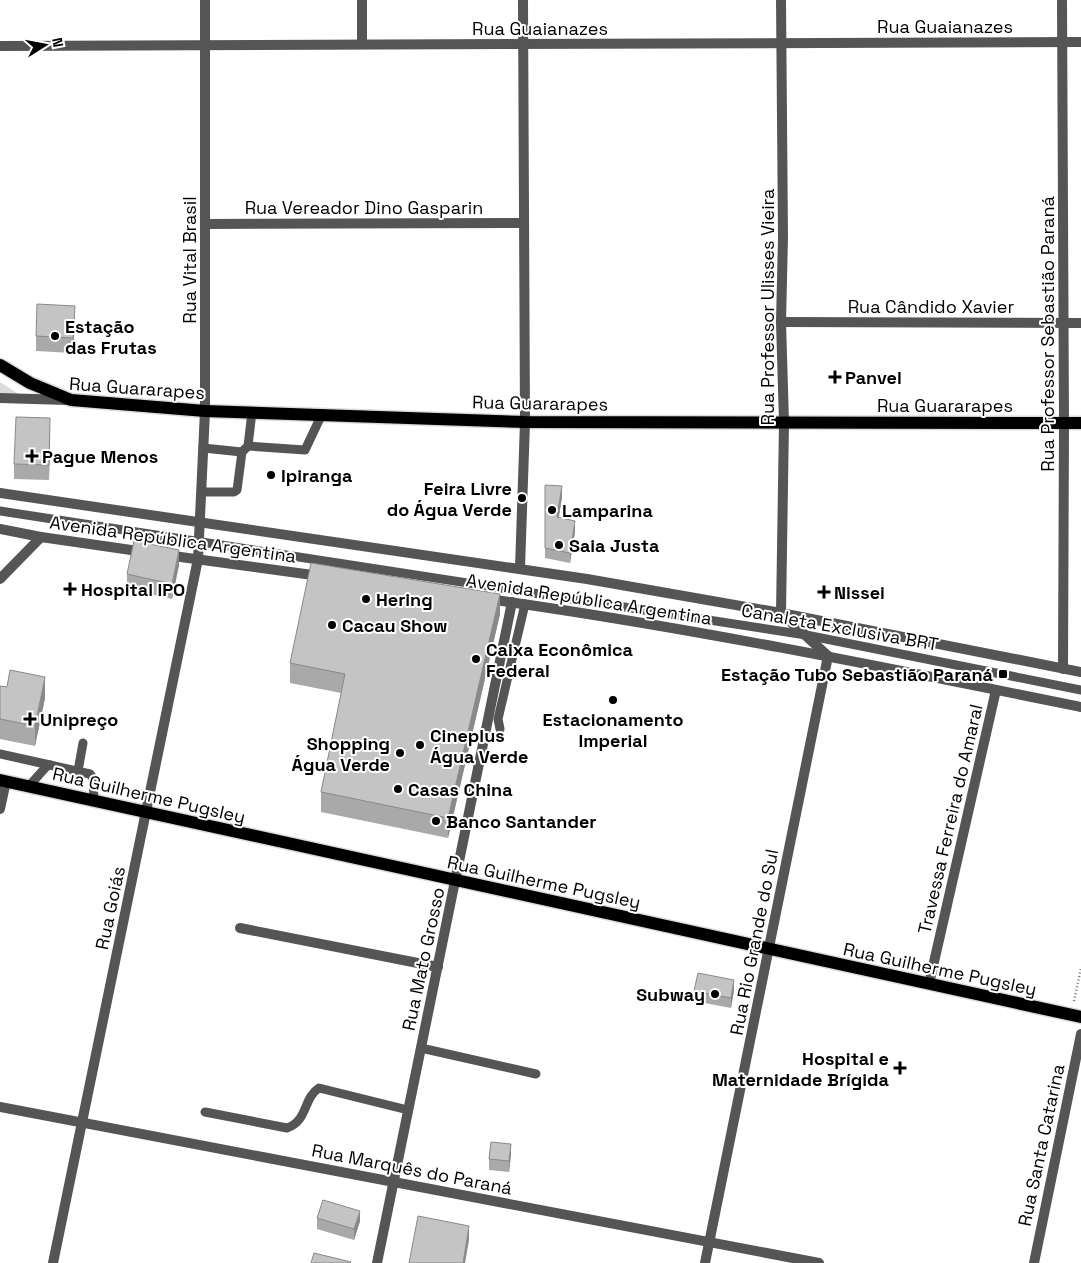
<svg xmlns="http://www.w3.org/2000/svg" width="1081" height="1263" viewBox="0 0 1081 1263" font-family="'Space Grotesk',sans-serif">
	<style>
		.green { fill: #dcdcdc }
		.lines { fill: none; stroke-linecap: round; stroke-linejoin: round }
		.primary-casing { stroke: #dbdbdb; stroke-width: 15 }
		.path { stroke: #777; stroke-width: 2.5; stroke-dasharray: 1 2.5; stroke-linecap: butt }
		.service { stroke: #555; stroke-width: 9 }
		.pedestrian { stroke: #555; stroke-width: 10 }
		.minor { stroke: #555; stroke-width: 10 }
		.tertiary { stroke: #555; stroke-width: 10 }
		.primary { stroke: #000; stroke-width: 12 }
		.wall { fill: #a9a9a9 }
		.shaded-wall { fill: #898989 }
		.building { fill: #c4c4c4; stroke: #898989 }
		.poi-dot { fill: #000; stroke: #fff; stroke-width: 2 }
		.labels { text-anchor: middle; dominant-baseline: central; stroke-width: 4; stroke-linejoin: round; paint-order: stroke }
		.street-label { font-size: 18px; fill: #000; stroke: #fff }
		.poi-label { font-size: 18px; font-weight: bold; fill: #000; stroke: #fff; text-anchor: start }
	</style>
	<rect width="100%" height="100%" fill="#fff"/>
	<path class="green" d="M0,382L22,396L0,394Z"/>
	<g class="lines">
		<defs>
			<g id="primary">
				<path d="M0,365L30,383L71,400L205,411L525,422L1081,423"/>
				<path d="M0,780L1081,1017"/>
			</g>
		</defs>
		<use href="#primary" class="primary-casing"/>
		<path class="path" d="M1074,1001L1081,968"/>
		<g class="service">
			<path d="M248,446L252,412"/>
			<path d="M203,448L242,452"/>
			<path d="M202,492H234L237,490L242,452L248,446L305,450L322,414"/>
			<path d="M0,511L806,635L1081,690"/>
			<path d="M500,729L498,719L525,604"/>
			<path d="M0,754L50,765"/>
			<path d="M78,771L83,743"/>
			<path d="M29,786L46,767L50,765L90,774L93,778L94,801"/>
			<path d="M421,1048L536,1074"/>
			<path d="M205,1112L287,1128C308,1121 303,1098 319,1088L408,1110"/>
		</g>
		<path class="pedestrian" d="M455,881L512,602"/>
		<g class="minor">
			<path d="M1062,0L1064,423L1063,669"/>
			<path d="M362,44V0"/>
			<path d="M0,46L1081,42"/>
			<path d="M205,224L523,223"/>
			<path d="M781,322L1081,323"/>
			<path d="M0,398L67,400"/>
			<path d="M520,568L525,422L523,0"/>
			<path d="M0,579L41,537"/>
			<path d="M0,809L6,781"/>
			<path d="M240,928L438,967"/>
			<path d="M929,984L996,690"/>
			<path d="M0,1107L819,1263"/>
			<path d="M53,1263L198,559"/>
			<path d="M377,1263L455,881"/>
			<path d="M705,1263L828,656"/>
		</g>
		<g class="tertiary">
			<path d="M781,0L783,237L781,322L784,422L781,613L828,656"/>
			<path d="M0,493L587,579L781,613L1081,672"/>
			<path d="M0,529L41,537L145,552"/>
			<path d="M166,555L320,576"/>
			<path d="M198,559L205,411V0"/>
			<path d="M488,599C688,627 884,667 1081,707"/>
			<path d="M1034,1263L1081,1034"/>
		</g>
		<use href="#primary" class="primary"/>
	</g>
	<g class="wall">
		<path d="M75,322L73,353L36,351V336Z"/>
		<path d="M50,434L49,480L14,479V464Z"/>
		<path d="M545,485L562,497L559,517L575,531L570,563L545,558Z"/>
		<path d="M179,565L172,599L127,589V574Z"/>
		<path d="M500,614L448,838L321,812V792L341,693L290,683V663Z"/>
		<path d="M0,686L45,698L35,746L0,739Z"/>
		<path d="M734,990L731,1008L694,1001V991Z"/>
		<path d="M511,1154L509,1172L489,1170V1159Z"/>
		<path d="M317,1218L360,1221L354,1240L317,1229Z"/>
	</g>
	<g class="shaded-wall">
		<path d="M75,306V322L73,353V338Z"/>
		<path d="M50,418V434L49,480V465Z"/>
		<path d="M562,486V497L557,527V517Z"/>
		<path d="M575,521V531L570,563V553Z"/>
		<path d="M179,550V565L172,599V584Z"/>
		<path d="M500,594V614L448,838V818Z"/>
		<path d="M45,677V698L35,746V726Z"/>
		<path d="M734,980V990L731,1008V998Z"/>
		<path d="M511,1144V1154L509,1172V1161Z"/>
		<path d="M360,1211V1221L354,1240V1229Z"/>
		<path d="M469,1226V1240L465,1263H463Z"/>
	</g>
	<g class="building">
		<path d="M37,304L75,306L73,338L36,336Z"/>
		<path d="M16,417L50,418L49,465L14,464Z"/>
		<path d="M545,485L562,486L557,517L575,521L570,553L545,548Z"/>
		<path d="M134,541L179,550L172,584L127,574Z"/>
		<path d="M311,563L500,594L448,818L321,792L345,674L290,663Z"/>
		<path d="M10,670L45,677L35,726L0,719V686L7,687Z"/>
		<path d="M698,973L734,980L731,998L694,991Z"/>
		<path d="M491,1142L511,1144L509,1161L489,1159Z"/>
		<path d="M323,1200L360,1211L354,1229L317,1218Z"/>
		<path d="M418,1216L469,1226L463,1263H409Z"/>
		<path d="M314,1253L351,1262L350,1263H311Z"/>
	</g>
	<g class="poi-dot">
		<circle cx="55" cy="336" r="5"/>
		<path d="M832.5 369.5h5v5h5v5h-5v5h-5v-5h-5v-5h5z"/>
		<path d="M29.5 448.5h5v5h5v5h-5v5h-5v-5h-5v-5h5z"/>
		<circle cx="271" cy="475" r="5"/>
		<circle cx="522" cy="498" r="5"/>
		<circle cx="552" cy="510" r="5"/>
		<circle cx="559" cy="545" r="5"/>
		<path d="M67.5 581.5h5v5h5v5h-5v5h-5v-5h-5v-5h5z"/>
		<path d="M821.5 584.5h5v5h5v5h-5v5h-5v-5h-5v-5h5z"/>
		<circle cx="366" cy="599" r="5"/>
		<circle cx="332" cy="625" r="5"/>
		<circle cx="476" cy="659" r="5"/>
		<rect x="998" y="669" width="10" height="10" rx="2.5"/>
		<circle cx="613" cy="700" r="5"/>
		<path d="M27.5 711.5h5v5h5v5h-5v5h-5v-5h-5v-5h5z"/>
		<circle cx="420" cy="745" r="5"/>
		<circle cx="400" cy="753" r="5"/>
		<circle cx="398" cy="789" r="5"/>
		<circle cx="436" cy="821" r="5"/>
		<circle cx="715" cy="994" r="5"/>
		<path d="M897.5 1060.5h5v5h5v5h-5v5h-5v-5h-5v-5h5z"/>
	</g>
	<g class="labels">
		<g class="street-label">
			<text x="945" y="26">Rua Guaianazes</text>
			<text x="540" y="28">Rua Guaianazes</text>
			<text x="364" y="207">Rua Vereador Dino Gasparin</text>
			<text transform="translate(189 260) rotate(-90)">Rua Vital Brasil</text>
			<text x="931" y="306">Rua Cândido Xavier</text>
			<text transform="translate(767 307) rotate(-90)">Rua Professor Ulisses Vieira</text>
			<text transform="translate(1047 334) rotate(-90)">Rua Professor Sebastião Paraná</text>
			<text transform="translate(137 388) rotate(4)">Rua Guararapes</text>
			<text transform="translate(540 403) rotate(1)">Rua Guararapes</text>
			<text x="945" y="405">Rua Guararapes</text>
			<text transform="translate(173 539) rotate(8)">Avenida República Argentina</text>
			<text transform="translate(589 599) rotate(9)">Avenida República Argentina</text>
			<text transform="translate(840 627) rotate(10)">Canaleta Exclusiva BRT</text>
			<text transform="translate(149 795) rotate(13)">Rua Guilherme Pugsley</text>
			<text transform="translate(950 819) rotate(-77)">Travessa Ferreira do Amaral</text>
			<text transform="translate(544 882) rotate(12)">Rua Guilherme Pugsley</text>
			<text transform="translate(110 908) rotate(-78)">Rua Goiás</text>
			<text transform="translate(754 942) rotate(-79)">Rua Rio Grande do Sul</text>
			<text transform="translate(423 959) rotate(-78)">Rua Mato Grosso</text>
			<text transform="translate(940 969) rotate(12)">Rua Guilherme Pugsley</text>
			<text transform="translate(1041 1145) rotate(-78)">Rua Santa Catarina</text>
			<text transform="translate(412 1169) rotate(11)">Rua Marquês do Paraná</text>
		</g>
		<g class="poi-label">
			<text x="65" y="326">Estação<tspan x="65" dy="21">das Frutas</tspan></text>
			<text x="845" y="377">Panvel</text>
			<text x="42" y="456">Pague Menos</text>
			<text x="281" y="475">Ipiranga</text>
			<text x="512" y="488" text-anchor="end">Feira Livre<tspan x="512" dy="21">do Água Verde</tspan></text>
			<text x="562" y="510">Lamparina</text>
			<text x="569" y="545">Saia Justa</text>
			<text x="81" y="589">Hospital IPO</text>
			<text x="834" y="592">Nissei</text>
			<text x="376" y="599">Hering</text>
			<text x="342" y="625">Cacau Show</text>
			<text x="486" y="649">Caixa Econômica<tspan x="486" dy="21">Federal</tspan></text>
			<text x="993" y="674" text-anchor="end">Estação Tubo Sebastião Paraná</text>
			<text x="40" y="719">Unipreço</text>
			<text x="613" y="719" text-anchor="middle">Estacionamento<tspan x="613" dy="21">Imperial</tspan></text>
			<text x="430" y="735">Cineplus<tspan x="430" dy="21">Água Verde</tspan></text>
			<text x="390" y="743" text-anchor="end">Shopping<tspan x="390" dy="21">Água Verde</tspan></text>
			<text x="408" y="789">Casas China</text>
			<text x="446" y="821">Banco Santander</text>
			<text x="705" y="994" text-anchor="end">Subway</text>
			<text x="889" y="1058" text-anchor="end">Hospital e<tspan x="889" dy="21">Maternidade Brígida</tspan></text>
		</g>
	</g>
	<g transform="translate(45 45) rotate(79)" stroke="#ffffff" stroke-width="4" paint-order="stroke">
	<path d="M0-4L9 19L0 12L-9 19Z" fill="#000000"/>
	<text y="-8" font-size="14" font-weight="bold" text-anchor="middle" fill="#000000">N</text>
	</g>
</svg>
